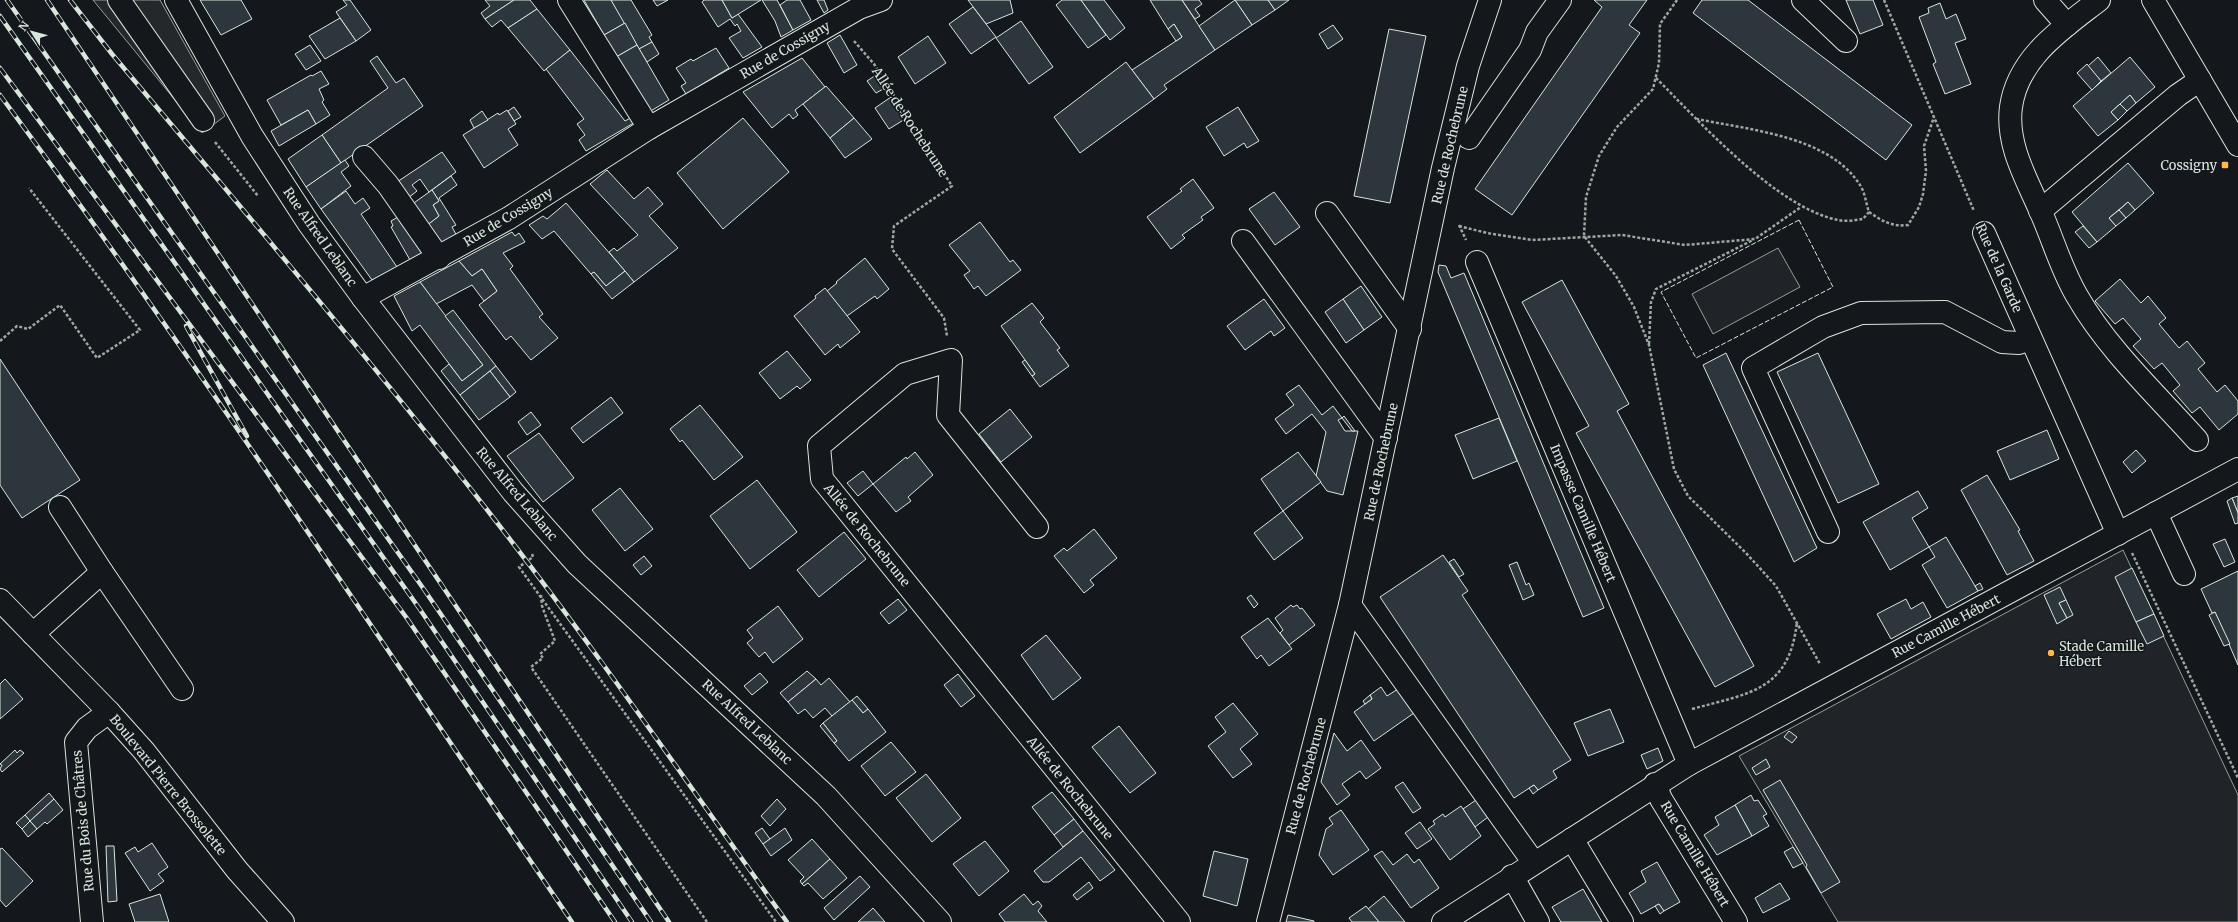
<svg xmlns="http://www.w3.org/2000/svg" width="2238" height="922" viewBox="0 0 2238 922" font-family="Merriweather,serif">
	<style>
		.green { fill: #202428; stroke: #939e99 }
		.parking { fill: #24282b; stroke: #939e99 }
		.building { fill: #2c363c; stroke: #d8e6dc }
		.lines { fill: none; stroke-linecap: round; stroke-linejoin: round }
		.minor-casing { stroke: #d8e6dc; stroke-width: 24 }
		.major-casing { stroke: #d8e6dc; stroke-width: 24 }
		.path { stroke: #9da8a2; stroke-width: 2.5; stroke-dasharray: 3 2; stroke-linecap: butt }
		.minor { stroke: #14181c; stroke-width: 22 }
		.major { stroke: #14181c; stroke-width: 22 }
		.rail-casing { stroke: #d8e6dc; stroke-width: 4.5 }
		.rail { stroke: #14181c; stroke-width: 3; stroke-dasharray: 9; stroke-linecap: butt }
		.fence { stroke: #d8e6dc; stroke-width: 1; stroke-dasharray: 5 2; stroke-linecap: butt }
		.poi-dot { fill: #ffb74d; stroke: #14181c; stroke-width: 1.5 }
		.labels { text-anchor: middle; dominant-baseline: central; stroke-width: 3; stroke-linejoin: round; paint-order: stroke }
		.street-label { font-size: 13px; fill: #d8e6dc; stroke: #14181c }
		.poi-label { font-size: 13px; fill: #d8e6dc; stroke: #14181c; text-anchor: end }
	</style>
	<rect width="100%" height="100%" fill="#14181c"/>
	<g class="green">
		<path d="M1778,248L1800,287L1713,334L1692,294Z"/>
		<path d="M2123,550L2238,795V922H1838L1739,756Z"/>
	</g>
	<path class="parking" d="M93,0H160L225,116L202,133Z"/>
	<g class="building">
		<path d="M200,0H241L252,19L221,35Z"/>
		<path d="M343,0H350L371,30L356,41L336,12L347,5Z"/>
		<path d="M485,0H514L485,19L481,13L490,6Z"/>
		<path d="M514,0H530L537,9L508,28L501,20L492,27L485,19Z"/>
		<path d="M584,0H611L625,23L604,35Z"/>
		<path d="M611,0H631L652,35L649,37L652,42L639,49Z"/>
		<path d="M653,0H668L657,6Z"/>
		<path d="M704,0H722L732,18L738,14L762,47L743,58L729,38L741,31L737,24L735,26L730,19L718,27L702,2Z"/>
		<path d="M722,0H761L732,18Z"/>
		<path d="M762,0H777L793,30L781,37L775,21Z"/>
		<path d="M787,0H800L811,20L793,30L780,5Z"/>
		<path d="M817,0H824L828,10L824,13Z"/>
		<path d="M968,0H1010L1013,13L986,24Z"/>
		<path d="M1062,0H1081L1106,35L1088,48L1056,5Z"/>
		<path d="M1081,0H1104L1125,28L1110,40Z"/>
		<path d="M1150,0H1182L1215,50L1164,85L1167,89L1154,99L1132,70L1182,37L1174,24L1168,29Z"/>
		<path d="M1182,0H1199L1202,4L1195,9L1200,16L1195,19Z"/>
		<path d="M1235,0H1268L1275,10L1252,25Z"/>
		<path d="M1235,0L1252,25L1215,50L1199,26Z"/>
		<path d="M1268,0H1289L1275,10Z"/>
		<path d="M1647,0L1629,25L1640,33L1512,215L1475,189L1602,7L1594,0Z"/>
		<path d="M1702,0H1748L1912,125L1886,160L1693,13Z"/>
		<path d="M1846,0H1873L1883,25L1860,34Z"/>
		<path d="M1940,3L1946,19L1956,14L1966,39L1955,43L1971,84L1945,94L1933,64L1936,62L1919,17L1929,13L1928,8Z"/>
		<path d="M973,7L996,37L971,54L949,24Z"/>
		<path d="M537,9L570,50L544,71L508,28Z"/>
		<path d="M340,18L356,41L325,59L309,36Z"/>
		<path d="M1021,21L1053,67L1029,84L996,38Z"/>
		<path d="M625,23L637,45L616,57L604,35Z"/>
		<path d="M1174,24L1182,37L1176,41L1168,29Z"/>
		<path d="M1333,25L1343,39L1328,49L1319,34Z"/>
		<path d="M1389,29L1426,36L1390,203L1354,196Z"/>
		<path d="M840,35L857,65L844,73L827,43Z"/>
		<path d="M928,36L946,63L915,84L898,57Z"/>
		<path d="M652,42L659,54L647,62L639,49Z"/>
		<path d="M310,45L321,61L306,70L295,54Z"/>
		<path d="M637,45L669,100L649,112L616,57Z"/>
		<path d="M716,48L729,68L686,94L681,86L686,83L676,68L691,59L693,61Z"/>
		<path d="M570,50L625,121L634,116L637,121L586,151L579,140L585,135L577,124L584,119L546,69Z"/>
		<path d="M377,56L396,83L404,78L423,106L341,163L322,135L388,88L370,61Z"/>
		<path d="M2098,57L2111,73L2101,81L2088,66Z"/>
		<path d="M2130,57L2155,87L2136,103L2130,95L2120,104L2111,112L2118,120L2098,136L2073,106Z"/>
		<path d="M802,58L825,87L795,110L798,115L793,119L789,114L772,128L743,92Z"/>
		<path d="M1126,62L1154,99L1080,153L1054,117Z"/>
		<path d="M2087,64L2101,81L2092,90L2077,73Z"/>
		<path d="M321,71L329,84L319,89L324,100L322,102L330,115L316,124L308,110L281,125L267,100L311,75L312,76Z"/>
		<path d="M876,75L885,88L876,93L867,81Z"/>
		<path d="M826,86L854,118L830,138L803,104Z"/>
		<path d="M2130,95L2136,103L2127,111L2120,104Z"/>
		<path d="M891,97L905,119L889,129L875,108Z"/>
		<path d="M2120,104L2127,111L2118,120L2111,112Z"/>
		<path d="M514,107L521,117L514,121L508,111Z"/>
		<path d="M1238,107L1259,141L1247,148L1244,143L1224,156L1206,127Z"/>
		<path d="M308,110L316,124L279,146L271,131Z"/>
		<path d="M507,110L516,124L508,129L518,145L484,168L463,135L498,113L499,115Z"/>
		<path d="M482,111L488,120L474,128L470,120Z"/>
		<path d="M743,118L789,172L723,229L677,173Z"/>
		<path d="M854,118L872,139L845,158L830,138Z"/>
		<path d="M322,135L341,163L306,187L288,159Z"/>
		<path d="M442,152L456,172L429,192L420,179L412,185L417,191L408,198L397,182Z"/>
		<path d="M345,160L349,166L341,172L351,186L321,209L306,187Z"/>
		<path d="M2128,163L2154,193L2135,210L2128,202L2109,218L2116,226L2097,242L2072,212Z"/>
		<path d="M607,170L634,199L648,187L663,204L649,216L678,248L634,282L609,252L614,248L617,251L638,235L590,184Z"/>
		<path d="M451,176L457,185L439,198L456,225L452,227L457,236L439,245L426,226L439,216L433,205L439,201L432,190Z"/>
		<path d="M1193,179L1214,208L1201,217L1203,220L1182,235L1185,238L1171,249L1147,217L1182,191L1180,189Z"/>
		<path d="M432,190L439,201L433,205L439,216L426,226L411,205Z"/>
		<path d="M346,191L355,204L363,198L370,208L361,214L397,267L372,280L321,209Z"/>
		<path d="M1274,192L1300,227L1275,245L1249,209Z"/>
		<path d="M2128,202L2135,210L2126,218L2119,210Z"/>
		<path d="M566,203L625,271L606,286L594,272L591,274L554,231L542,239L529,225L543,216L547,219Z"/>
		<path d="M2119,210L2126,218L2116,226L2109,218Z"/>
		<path d="M398,217L425,252L410,260L391,227L393,226L391,221Z"/>
		<path d="M980,222L1010,262L1013,260L1021,270L986,296L978,286L974,289L964,275L970,271L949,245Z"/>
		<path d="M2083,226L2097,242L2089,248L2075,232Z"/>
		<path d="M512,232L515,236L519,233L525,242L503,253L513,266L510,269L543,314L539,317L558,338L531,360L511,336L506,340L479,305L497,291L482,269L472,276L459,261Z"/>
		<path d="M865,258L889,289L877,299L875,296L847,316L827,291L837,283L836,282Z"/>
		<path d="M459,261L472,276L482,269L497,291L484,301L472,285L436,304L420,282Z"/>
		<path d="M1439,265L1446,266L1451,278L1464,273L1604,608L1583,617L1438,272Z"/>
		<path d="M625,271L634,282L612,299L591,274L594,272L606,286Z"/>
		<path d="M2120,279L2141,303L2148,296L2166,318L2159,324L2179,348L2187,341L2205,363L2198,369L2217,392L2225,385L2238,401V414L2219,430L2200,407L2192,413L2173,391L2180,385L2162,363L2154,369L2133,346L2141,339L2123,318L2115,324L2095,301Z"/>
		<path d="M1562,280L1629,404L1617,411L1754,666L1715,687L1576,433L1589,426L1522,302Z"/>
		<path d="M420,282L483,365L462,381L420,325L412,331L394,296Z"/>
		<path d="M1361,286L1382,317L1364,330L1343,299Z"/>
		<path d="M825,288L860,332L840,348L838,344L825,355L794,316L816,298L815,296Z"/>
		<path d="M1264,299L1285,328L1274,336L1271,331L1245,350L1227,326Z"/>
		<path d="M1343,299L1364,330L1346,343L1325,312Z"/>
		<path d="M1032,303L1044,318L1040,322L1060,348L1057,350L1069,366L1040,387L1032,376L1035,374L1001,326Z"/>
		<path d="M453,310L496,366L460,395L441,371L449,364L462,381L483,365L445,316Z"/>
		<path d="M787,351L811,380L800,389L797,386L780,399L759,373Z"/>
		<path d="M1726,353L1817,548L1794,562L1703,365Z"/>
		<path d="M1818,353L1879,484L1838,503L1777,372Z"/>
		<path d="M0,359L80,480L22,518L0,485Z"/>
		<path d="M1025,360L1035,374L1032,376L1022,362Z"/>
		<path d="M496,366L516,392L510,397L490,371Z"/>
		<path d="M490,371L510,397L479,420L460,395Z"/>
		<path d="M1299,385L1322,415L1333,406L1342,418L1338,420L1345,431H1358L1343,495L1327,491L1316,476L1326,432L1312,414L1286,434L1275,419L1294,405L1286,394Z"/>
		<path d="M611,397L623,413L583,443L571,428Z"/>
		<path d="M700,405L743,457L714,480L682,440L680,442L670,429Z"/>
		<path d="M1010,409L1032,437L1001,462L979,434Z"/>
		<path d="M531,412L541,425L527,435L518,422Z"/>
		<path d="M1344,416L1355,431H1352L1342,418Z"/>
		<path d="M1499,418L1517,461L1473,479L1455,435Z"/>
		<path d="M2047,430L2059,459L2010,480L1997,451Z"/>
		<path d="M539,433L574,478L543,502L507,456Z"/>
		<path d="M2136,450L2146,461L2132,473L2123,462Z"/>
		<path d="M915,452L933,475L908,497L911,501L896,512L873,484L906,457L907,459Z"/>
		<path d="M1298,452L1321,482L1283,511L1261,479Z"/>
		<path d="M863,471L873,484L858,496L847,483Z"/>
		<path d="M1987,475L2020,530L2018,531L2034,561L2007,575L1961,490Z"/>
		<path d="M757,480L797,532L750,569L710,516Z"/>
		<path d="M620,488L653,529L625,551L592,510Z"/>
		<path d="M1918,491L1928,508L1912,518L1929,547L1890,570L1863,522Z"/>
		<path d="M2238,496V513L2232,498Z"/>
		<path d="M2232,498L2238,513V523L2235,524L2227,501Z"/>
		<path d="M1283,511L1303,538L1274,560L1254,533Z"/>
		<path d="M1094,529L1117,558L1090,580L1094,585L1084,593L1054,556L1064,548L1067,551Z"/>
		<path d="M844,532L866,559L819,597L797,570Z"/>
		<path d="M1946,537L1978,591L1947,608L1922,565L1935,557L1929,547Z"/>
		<path d="M2225,539L2235,562L2224,567L2213,544Z"/>
		<path d="M1443,555L1468,591L1462,595L1571,760L1553,771L1557,778L1538,790L1534,785L1514,798L1380,597Z"/>
		<path d="M644,556L652,566L641,575L633,565Z"/>
		<path d="M1454,559L1464,574L1459,577L1449,562Z"/>
		<path d="M1517,562L1526,585L1529,583L1534,595L1523,600L1509,565Z"/>
		<path d="M2132,568L2154,614L2136,622L2115,577Z"/>
		<path d="M2238,571V665L2215,612L2212,613L2201,589Z"/>
		<path d="M1980,583L1983,589L1978,591L1975,586Z"/>
		<path d="M2060,587L2066,600L2059,603L2067,618L2057,624L2044,595Z"/>
		<path d="M1251,595L1258,604L1254,608L1247,598Z"/>
		<path d="M898,599L907,610L889,624L880,613Z"/>
		<path d="M1906,599L1911,609L1923,602L1931,617L1891,639L1877,614Z"/>
		<path d="M2066,600L2073,615L2067,618L2059,603Z"/>
		<path d="M1291,605L1293,607L1297,605L1300,609L1302,608L1315,625L1289,645L1280,633L1283,630L1275,618Z"/>
		<path d="M778,606L803,639L773,663L765,652L759,657L747,643L753,638L747,630Z"/>
		<path d="M2215,612L2230,644L2224,646L2209,615Z"/>
		<path d="M2154,614L2164,636L2147,644L2136,622Z"/>
		<path d="M1268,618L1292,649L1269,666L1261,655L1257,659L1241,637Z"/>
		<path d="M1046,635L1081,678L1053,700L1021,655Z"/>
		<path d="M807,671L816,679L788,702L780,693Z"/>
		<path d="M760,673L768,682L752,695L744,686Z"/>
		<path d="M958,674L975,696L961,707L944,685Z"/>
		<path d="M829,678L850,702L832,716L825,708L813,718L805,709L798,714L788,702L816,679L821,685Z"/>
		<path d="M5,679L23,699L0,719V684Z"/>
		<path d="M1381,687L1387,696L1398,689L1414,713L1374,741L1354,712L1372,699L1370,695Z"/>
		<path d="M1370,695L1372,699L1365,704L1363,701Z"/>
		<path d="M857,696L868,709L863,713L852,700Z"/>
		<path d="M852,700L863,713L868,709L886,732L849,761L834,743L837,741L823,723Z"/>
		<path d="M1233,703L1258,734L1240,749L1252,764L1233,778L1208,746L1226,732L1215,717Z"/>
		<path d="M1610,709L1624,742L1588,756L1574,723Z"/>
		<path d="M823,723L837,741L834,743L820,726Z"/>
		<path d="M1119,726L1156,773L1130,793L1092,747Z"/>
		<path d="M1789,731L1797,737L1792,743L1784,737Z"/>
		<path d="M1334,733L1347,751L1361,740L1381,768L1366,779L1360,771L1342,784L1350,795L1337,805L1321,782Z"/>
		<path d="M891,742L916,772L885,796L861,766Z"/>
		<path d="M1658,748L1663,761L1647,769L1641,755Z"/>
		<path d="M15,750L17,753L20,750L24,753L2,772L0,769L2,765L0,764Z"/>
		<path d="M1766,759L1770,767L1756,775L1752,768Z"/>
		<path d="M926,774L961,818L932,842L896,798Z"/>
		<path d="M1780,780L1840,882L1821,893L1806,867L1807,865L1763,790Z"/>
		<path d="M1403,782L1421,808L1413,813L1395,787Z"/>
		<path d="M1534,785L1538,790L1533,794L1529,788Z"/>
		<path d="M1052,792L1074,819L1054,835L1032,807Z"/>
		<path d="M49,793L54,799L30,821L25,815Z"/>
		<path d="M1751,795L1754,801L1758,800L1767,814L1763,816L1769,826L1752,836L1735,805Z"/>
		<path d="M54,799L63,810L47,824L45,822L37,829L30,821Z"/>
		<path d="M777,799L786,809L770,826L761,816Z"/>
		<path d="M1476,800L1488,817L1475,827L1463,809Z"/>
		<path d="M1735,805L1752,836L1717,855L1704,835L1719,825L1715,817Z"/>
		<path d="M1461,806L1481,836L1450,860L1428,829L1435,824L1433,821L1443,814L1445,817Z"/>
		<path d="M1341,810L1369,850L1333,875L1319,855L1326,829L1333,824L1329,818Z"/>
		<path d="M25,815L30,821L22,829L16,823Z"/>
		<path d="M1074,819L1083,831L1063,847L1054,835Z"/>
		<path d="M30,821L37,829L28,837L22,829Z"/>
		<path d="M1420,822L1432,839L1417,849L1405,833Z"/>
		<path d="M762,828L770,839L763,844L755,833Z"/>
		<path d="M785,828L792,840L771,856L763,844Z"/>
		<path d="M1083,831L1115,870L1100,881L1081,857L1049,882H1043L1034,871Z"/>
		<path d="M812,839L830,859L802,884L800,881L804,877L788,860Z"/>
		<path d="M985,841L1009,871L979,896L953,864Z"/>
		<path d="M152,843L168,867L158,874L164,881L150,891L125,853L135,847L138,852Z"/>
		<path d="M106,846H114L117,901L108,902Z"/>
		<path d="M1793,847L1803,863L1793,868L1784,852Z"/>
		<path d="M2,848L33,881L6,907L0,900V849Z"/>
		<path d="M1214,851L1248,859L1237,906L1203,896Z"/>
		<path d="M1382,851L1393,865L1407,854L1414,863L1419,859L1439,888L1411,908L1374,856Z"/>
		<path d="M830,859L847,878L823,899L808,883L804,886L802,884Z"/>
		<path d="M1657,862L1680,902L1664,911L1659,904L1641,914L1629,893L1646,882L1641,871Z"/>
		<path d="M860,876L870,887L834,920L824,908Z"/>
		<path d="M1089,882L1093,888L1077,900L1073,895Z"/>
		<path d="M1780,883L1790,899L1763,913L1755,898Z"/>
		<path d="M1583,889L1602,922H1561L1552,907Z"/>
		<path d="M160,894L169,922H135L129,904Z"/>
		<path d="M1024,894L1033,905L1038,901L1042,906L1038,911L1047,922H1005L999,914Z"/>
		<path d="M1384,896L1405,922H1379L1368,909Z"/>
		<path d="M1659,904L1664,911L1660,914L1655,906Z"/>
		<path d="M1366,906L1379,922H1352L1349,918Z"/>
		<path d="M873,908L885,922H858Z"/>
		<path d="M1288,915L1314,921V922H1286Z"/>
	</g>
	<g class="lines">
		<defs>
			<g id="minor">
				<path d="M119,0L203,120"/>
				<path d="M176,0L252,136L309,224L363,298L513,492L577,564L826,796L940,922"/>
				<path d="M569,0L649,128"/>
				<path d="M1803,0L1846,41"/>
				<path d="M2045,0L2067,25"/>
				<path d="M2099,0C2063,28 2018,57 2011,107C2006,144 2026,178 2040,210C2053,239 2061,269 2077,296C2108,350 2156,394 2197,440"/>
				<path d="M2153,0L2238,145"/>
				<path d="M1469,138L1530,50L1537,32L1560,0"/>
				<path d="M364,157L388,185L439,258"/>
				<path d="M2040,211L2178,95L2200,80"/>
				<path d="M1327,213L1410,329"/>
				<path d="M1984,233L2118,534"/>
				<path d="M1243,241L1386,438"/>
				<path d="M1477,262L1689,764"/>
				<path d="M363,298L509,218L649,128L859,8L881,0"/>
				<path d="M60,507L102,572L182,689"/>
				<path d="M2156,513L2184,574"/>
				<path d="M1037,527L948,415L951,360L905,374L819,446L822,479L1179,922"/>
				<path d="M1828,532L1753,368L1823,327L1861,313L1945,312L2002,342L2019,343L2030,339"/>
				<path d="M1350,605L1534,863"/>
				<path d="M33,634L102,572"/>
				<path d="M1655,784L1661,799L1736,922"/>
				<path d="M1572,839L1622,922"/>
				<path d="M1512,876L1538,922"/>
				<path d="M92,922L76,742L87,728L109,712"/>
				<path d="M1268,922L1350,605L1443,168L1468,66L1490,0"/>
				<path d="M1443,922L1689,764L2238,469"/>
			</g>
			<path id="major" d="M0,600L109,712L144,751L237,870L283,922"/>
		</defs>
		<use href="#minor" class="minor-casing"/>
		<use href="#major" class="major-casing"/>
		<g class="path">
			<path d="M1677,0L1660,24L1659,63L1653,89L1617,127L1599,156L1586,197L1584,236L1616,276L1634,307L1649,345L1674,469L1688,496L1746,553L1776,586L1820,664"/>
			<path d="M1884,0L1974,211"/>
			<path d="M854,41L874,64L952,186L894,226L892,249L944,318L947,336"/>
			<path d="M1656,78C1700,122 1777,208 1838,220C1846,222 1855,220 1863,219L1869,212C1866,204 1865,192 1860,185C1829,136 1750,130 1697,119"/>
			<path d="M215,142L258,196"/>
			<path d="M1869,212C1882,221 1892,227 1908,225L1919,207L1923,194L1926,171L1924,146L1934,117"/>
			<path d="M1459,225L1466,240"/>
			<path d="M1459,226L1487,233L1532,240L1622,235L1685,245L1755,239L1801,207"/>
			<path d="M0,341L17,326L28,329L60,305L97,358L140,330L29,188"/>
			<path d="M1649,344L1651,302L1656,289L1753,240"/>
			<path d="M2132,553L2238,778"/>
			<path d="M532,554L533,557L519,567L776,922"/>
			<path d="M541,595L542,606L555,641L540,654L543,658L531,667L707,922"/>
			<path d="M1692,709C1750,693 1789,691 1797,622"/>
		</g>
		<use href="#minor" class="minor"/>
		<use href="#major" class="major"/>
		<defs>
			<g id="rail">
				<path d="M7,0L423,588L651,922"/>
				<path d="M47,0L669,922"/>
				<path d="M70,0L112,54C239,205 367,355 488,511C592,644 688,784 787,922"/>
				<path d="M0,16L419,608L632,922"/>
				<path d="M0,68L406,617L615,922"/>
				<path d="M0,95C199,364 383,645 572,922"/>
				<path d="M186,326L247,436"/>
			</g>
		</defs>
		<use href="#rail" class="rail-casing"/>
		<use href="#rail" class="rail"/>
		<path class="fence" d="M1799,220L1833,287L1696,358L1661,292Z"/>
	</g>
	<g class="poi-dot">
		<rect x="2221" y="161" width="8" height="8" rx="2"/>
		<circle cx="2051" cy="653" r="4"/>
	</g>
	<g class="labels">
		<g class="street-label">
			<text transform="translate(785 50) rotate(-30)">Rue de Cossigny</text>
			<text transform="translate(910 122) rotate(57)">Allée de Rochebrune</text>
			<text transform="translate(1450 145) rotate(-77)">Rue de Rochebrune</text>
			<text transform="translate(508 217) rotate(-31)">Rue de Cossigny</text>
			<text transform="translate(320 237) rotate(55)">Rue Alfred Leblanc</text>
			<text transform="translate(1999 268) rotate(66)">Rue de la Garde</text>
			<text transform="translate(1381 462) rotate(-78)">Rue de Rochebrune</text>
			<text transform="translate(517 494) rotate(50)">Rue Alfred Leblanc</text>
			<text transform="translate(1583 513) rotate(67)">Impasse Camille Hébert</text>
			<text transform="translate(867 535) rotate(51)">Allée de Rochebrune</text>
			<text transform="translate(1946 626) rotate(-28)">Rue Camille Hébert</text>
			<text transform="translate(747 722) rotate(43)">Rue Alfred Leblanc</text>
			<text transform="translate(1306 776) rotate(-75)">Rue de Rochebrune</text>
			<text transform="translate(168 785) rotate(51)">Boulevard Pierre Brossolette</text>
			<text transform="translate(1070 788) rotate(51)">Allée de Rochebrune</text>
			<text transform="translate(83 821) rotate(-95)">Rue du Bois de Châtres</text>
			<text transform="translate(1695 854) rotate(59)">Rue Camille Hébert</text>
		</g>
		<g class="poi-label">
			<text x="2217" y="165">Cossigny</text>
			<text x="2059" y="646" text-anchor="start">Stade Camille<tspan x="2059" dy="15">Hébert</tspan></text>
		</g>
	</g>
	<g transform="translate(32 32) rotate(306)" stroke="#14181c" stroke-width="3" paint-order="stroke">
	<path d="M0-3L7 15L0 10L-7 15Z" fill="#d8e6dc"/>
	<text y="-6" font-size="11" font-weight="bold" text-anchor="middle" fill="#d8e6dc">N</text>
	</g>
</svg>
